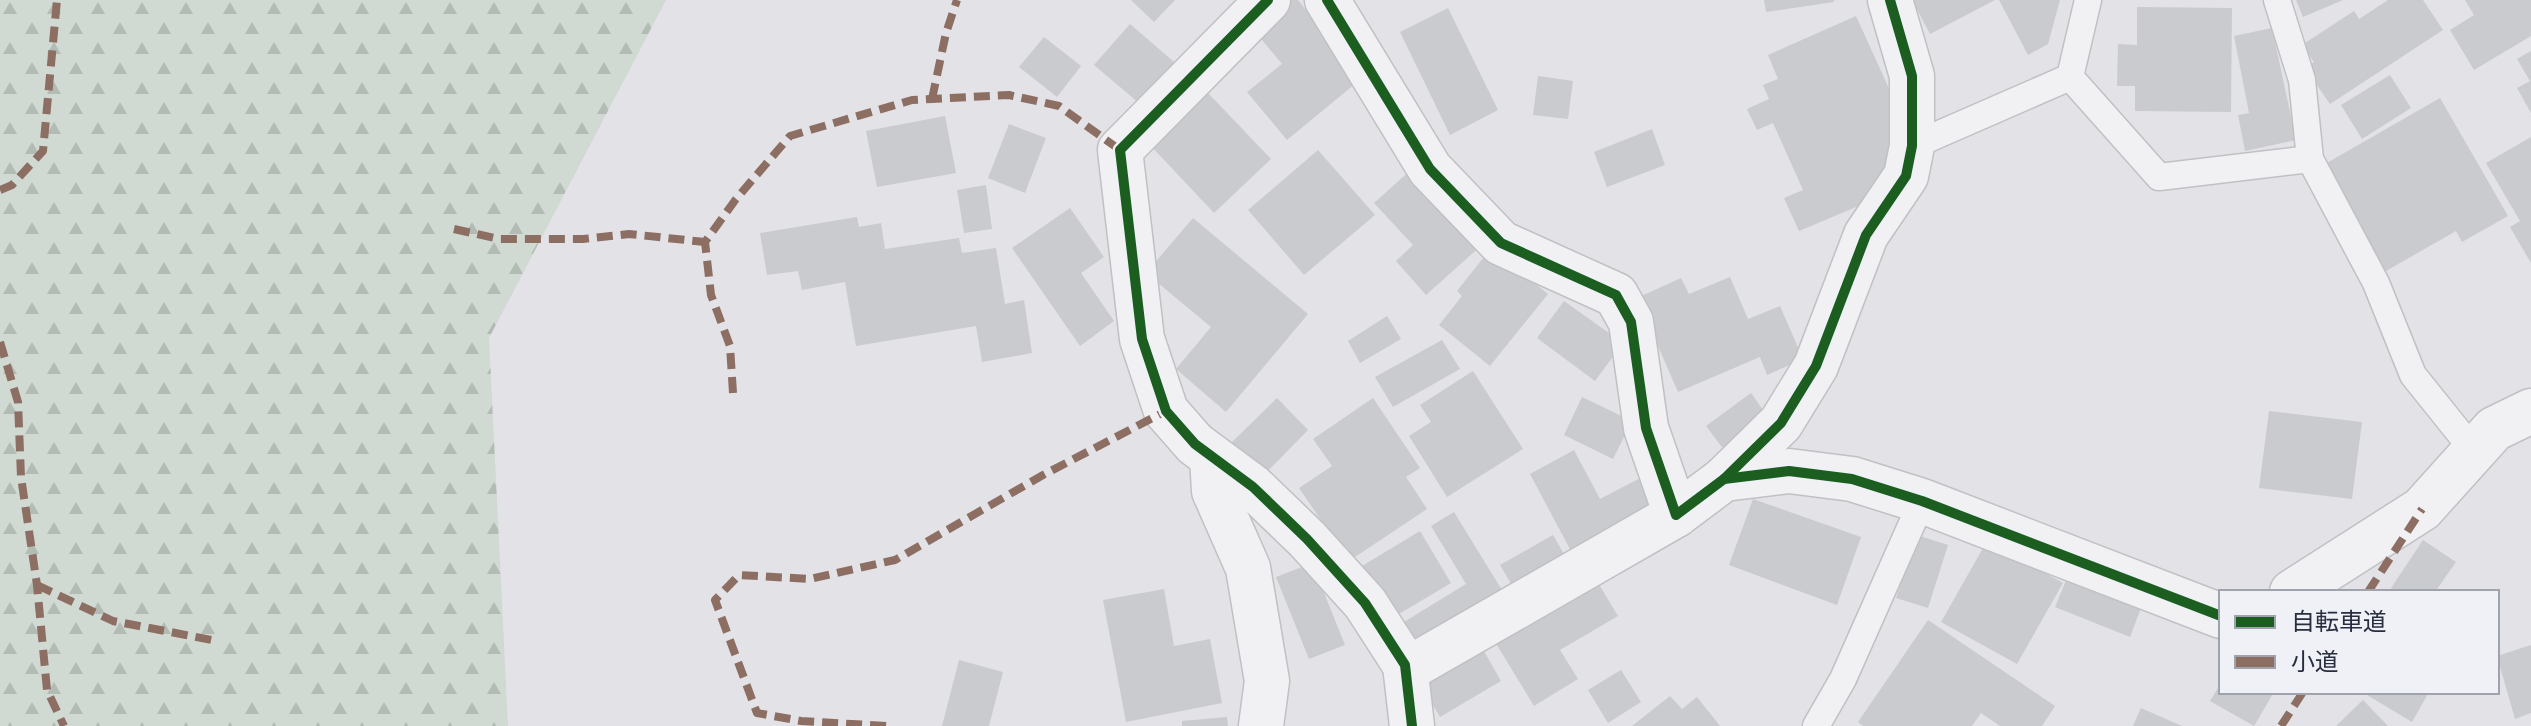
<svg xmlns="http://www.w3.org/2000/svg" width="2531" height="726" viewBox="0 0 2531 726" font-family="'Space Grotesk','Noto Sans JP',sans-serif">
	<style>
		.forest { fill: url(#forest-firs) }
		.building { fill: #cacbcf }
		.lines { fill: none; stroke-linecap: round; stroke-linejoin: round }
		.service-casing { stroke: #c0c0c5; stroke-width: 29 }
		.minor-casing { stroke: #c0c0c5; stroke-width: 47 }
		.service { stroke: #f1f1f3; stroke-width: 26 }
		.minor { stroke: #f1f1f3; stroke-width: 44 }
		.quiet { stroke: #8d6e63; stroke-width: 8; stroke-dasharray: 16 8; stroke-linecap: butt }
		.cycleway-casing { stroke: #eff1f6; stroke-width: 15 }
		.cycleway { stroke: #1b5e20; stroke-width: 10 }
	</style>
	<defs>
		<pattern id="forest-firs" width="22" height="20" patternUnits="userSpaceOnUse" patternTransform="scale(2)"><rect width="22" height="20" fill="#d0d9d2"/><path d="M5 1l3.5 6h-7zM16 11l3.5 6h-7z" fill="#b3bbb5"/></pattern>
	</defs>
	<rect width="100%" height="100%" fill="#e2e2e7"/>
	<path class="forest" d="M0,0H666L489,338L508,726H0Z"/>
	<g class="building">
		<path d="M1131,0H1175L1154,22Z"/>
		<path d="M1290,0H1298L1361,79L1287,140L1247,92L1282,64L1253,29Z"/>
		<path d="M1764,0H1834V2L1766,12Z"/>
		<path d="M1912,0H1995L1930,34Z"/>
		<path d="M1999,0H2060L2048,44L2028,55Z"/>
		<path d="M2296,0H2343L2303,17Z"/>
		<path d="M2388,0H2423L2443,30L2330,104L2305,68L2314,62L2302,45L2354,11L2359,19Z"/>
		<path d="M2465,0H2531V36L2474,70L2450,30L2474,15Z"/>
		<path d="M2137,7L2232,8L2231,112L2135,111V86H2117L2118,44L2137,45Z"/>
		<path d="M1448,8L1498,110L1450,135L1400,32Z"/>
		<path d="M1856,16L1907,128L1873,200L1799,231L1784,198L1803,190L1773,123L1757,130L1747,109L1769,99L1763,85L1778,79L1768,55Z"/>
		<path d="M1130,24L1181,68L1146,109L1094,65Z"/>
		<path d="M2272,28L2296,140L2245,151L2238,115L2249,113L2234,36Z"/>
		<path d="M1044,37L1081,66L1057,97L1019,67Z"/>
		<path d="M2531,51V113L2517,88L2530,81L2517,59Z"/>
		<path d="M2390,75L2411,108L2362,139L2341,105Z"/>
		<path d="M1538,76L1573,81L1568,119L1533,115Z"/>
		<path d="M1207,92L1271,159L1214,213L1151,146Z"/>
		<path d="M2440,98L2508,216L2462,242L2456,231L2386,271L2325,164Z"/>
		<path d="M945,116L956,173L877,187L866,131Z"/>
		<path d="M1009,124L1046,138L1025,193L988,178Z"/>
		<path d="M1652,129L1665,165L1607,187L1594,152Z"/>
		<path d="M2531,137V263L2510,227L2520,221L2486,163Z"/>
		<path d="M1318,150L1375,215L1304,275L1248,210Z"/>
		<path d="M1413,168L1483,244L1426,295L1396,261L1413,245L1374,203Z"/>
		<path d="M986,185L992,229L964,233L957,190Z"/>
		<path d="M1070,208L1104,257L1081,273L1114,321L1080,346L1012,248Z"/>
		<path d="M857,217L859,227L881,223L885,249L959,238L962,253L996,248L1005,304L1024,300L1032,353L982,362L976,326L856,346L845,282L802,290L798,271L767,275L760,233Z"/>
		<path d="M1193,218L1308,314L1226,412L1176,369L1211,327L1146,273Z"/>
		<path d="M1491,248L1548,294L1490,366L1439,325L1462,296L1457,291Z"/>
		<path d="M1730,277L1748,319L1780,306L1803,359L1767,375L1760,357L1678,392L1637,298L1681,278L1689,294Z"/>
		<path d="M1564,301L1623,343L1595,381L1537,338Z"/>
		<path d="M1387,316L1401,339L1360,363L1348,341Z"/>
		<path d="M1442,340L1460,369L1393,407L1375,377Z"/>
		<path d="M1473,371L1523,449L1447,497L1409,436L1431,422L1420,405Z"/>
		<path d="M1751,393L1768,417L1724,450L1706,426Z"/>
		<path d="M1582,397L1632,421L1613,459L1564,435Z"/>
		<path d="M1277,398L1308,430L1264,475L1231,443Z"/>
		<path d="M1373,398L1420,468L1406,477L1427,509L1349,561L1299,488L1332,466L1313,439Z"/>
		<path d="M2269,411L2362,422L2352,499L2259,488Z"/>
		<path d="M1574,450L1600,499L1646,475L1662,503L1571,551L1530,474Z"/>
		<path d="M1753,499L1861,537L1837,605L1729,565Z"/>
		<path d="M1454,512L1505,595L1415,650L1399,625L1466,584L1431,526Z"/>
		<path d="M1420,531L1451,583L1394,617L1362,566Z"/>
		<path d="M1553,535L1568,561L1516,592L1500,565Z"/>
		<path d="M1917,535L1948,545L1928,608L1896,598Z"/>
		<path d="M2423,540L2456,562L2435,592H2398L2391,588Z"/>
		<path d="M1987,541L2063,583L2017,664L1941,622Z"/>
		<path d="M1312,563L1345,645L1309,659L1276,577Z"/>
		<path d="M2072,566L2141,608L2130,637L2055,607Z"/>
		<path d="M1594,576L1618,616L1560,650L1578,679L1534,706L1492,637Z"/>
		<path d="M1164,589L1174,646L1210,639L1222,703L1126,722L1103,600Z"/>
		<path d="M1928,620L2055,706L2042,726H2000L1981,713L1972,726H1863L1858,722Z"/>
		<path d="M2531,645V713L2515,719L2497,656Z"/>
		<path d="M1481,646L1501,681L1440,717L1419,682Z"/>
		<path d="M959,660L1003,672L989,726H942Z"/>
		<path d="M1621,670L1641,702L1608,723L1588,690Z"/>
		<path d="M2221,683V692H2274L2254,726L2210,701Z"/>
		<path d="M2362,692H2429L2412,722Z"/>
		<path d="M1670,696L1682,709L1697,697L1720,726H1632Z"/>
		<path d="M2363,700L2388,726H2336Z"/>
		<path d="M2141,708L2182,726H2133Z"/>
		<path d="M1227,717L1228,726H1182V721Z"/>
	</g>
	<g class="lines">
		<defs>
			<g id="service">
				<path d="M2277,0L2302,80L2310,159L2376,283L2413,375L2474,451"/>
				<path d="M2070,77L2159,177L2310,159"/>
				<path d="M1912,146L2070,77L2088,0"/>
				<path d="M1816,726L1843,679L1922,501"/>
			</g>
			<g id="minor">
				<path d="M1268,0L1120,150L1142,339L1166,411L1195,444L1253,487L1307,539L1365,603L1405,665L1412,726"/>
				<path d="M1327,0L1430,169L1501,243L1616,295L1631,322L1646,428L1676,515L1724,479L1789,471L1852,479L1922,501L2221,616"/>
				<path d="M1212,457L1214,491L1248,568L1267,681L1261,726"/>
				<path d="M1724,479L1781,423L1816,366L1866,235L1906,176L1912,146V76L1890,0"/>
				<path d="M2292,592L2422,509L2494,429L2531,411"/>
				<path d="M1406,670L1676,515"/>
			</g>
		</defs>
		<use href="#service" class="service-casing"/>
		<use href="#minor" class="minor-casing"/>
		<use href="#service" class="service"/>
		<use href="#minor" class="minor"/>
		<g class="quiet">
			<path d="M932,99L946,33L957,0"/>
			<path d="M0,190L12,185L43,151L57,0"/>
			<path d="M454,229L499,239H583L629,234L705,242"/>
			<path d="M0,342L18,402L21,477L37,585L47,690L64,726"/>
			<path d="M733,393L730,346L711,295L705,242L736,199L790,136L912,100L1009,95L1059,106L1120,150"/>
			<path d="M37,585L113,621L212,640"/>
			<path d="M2368,592L2422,509"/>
			<path d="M886,726L801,721L757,713L715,600L739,575L810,579L895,560L1043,475L1166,411"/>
			<path d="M2281,726L2303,692"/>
		</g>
		<defs>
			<g id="cycleway">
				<path d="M1268,0L1120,150L1142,339L1166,411L1195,444L1253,487L1307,539L1365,603L1405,665L1412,726"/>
				<path d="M1327,0L1430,169L1501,243L1616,295L1631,322L1646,428L1676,515L1724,479L1789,471L1852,479L1922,501L2221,616"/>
				<path d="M1724,479L1781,423L1816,366L1866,235L1906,176L1912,146V76L1890,0"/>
			</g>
		</defs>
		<use href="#cycleway" class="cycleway-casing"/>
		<use href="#cycleway" class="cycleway"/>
	</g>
	<rect x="2219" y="590" width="280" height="104" fill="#eff1f6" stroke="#9fa3ad" stroke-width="2"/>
	<rect x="2235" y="616" width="40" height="12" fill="#1b5e20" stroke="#9fa3ad" stroke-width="2"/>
	<text x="2291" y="630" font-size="24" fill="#282d40">自転車道</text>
	<rect x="2235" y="656" width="40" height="12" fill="#8d6e63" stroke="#9fa3ad" stroke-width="2"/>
	<text x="2291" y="670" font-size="24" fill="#282d40">小道</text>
</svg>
